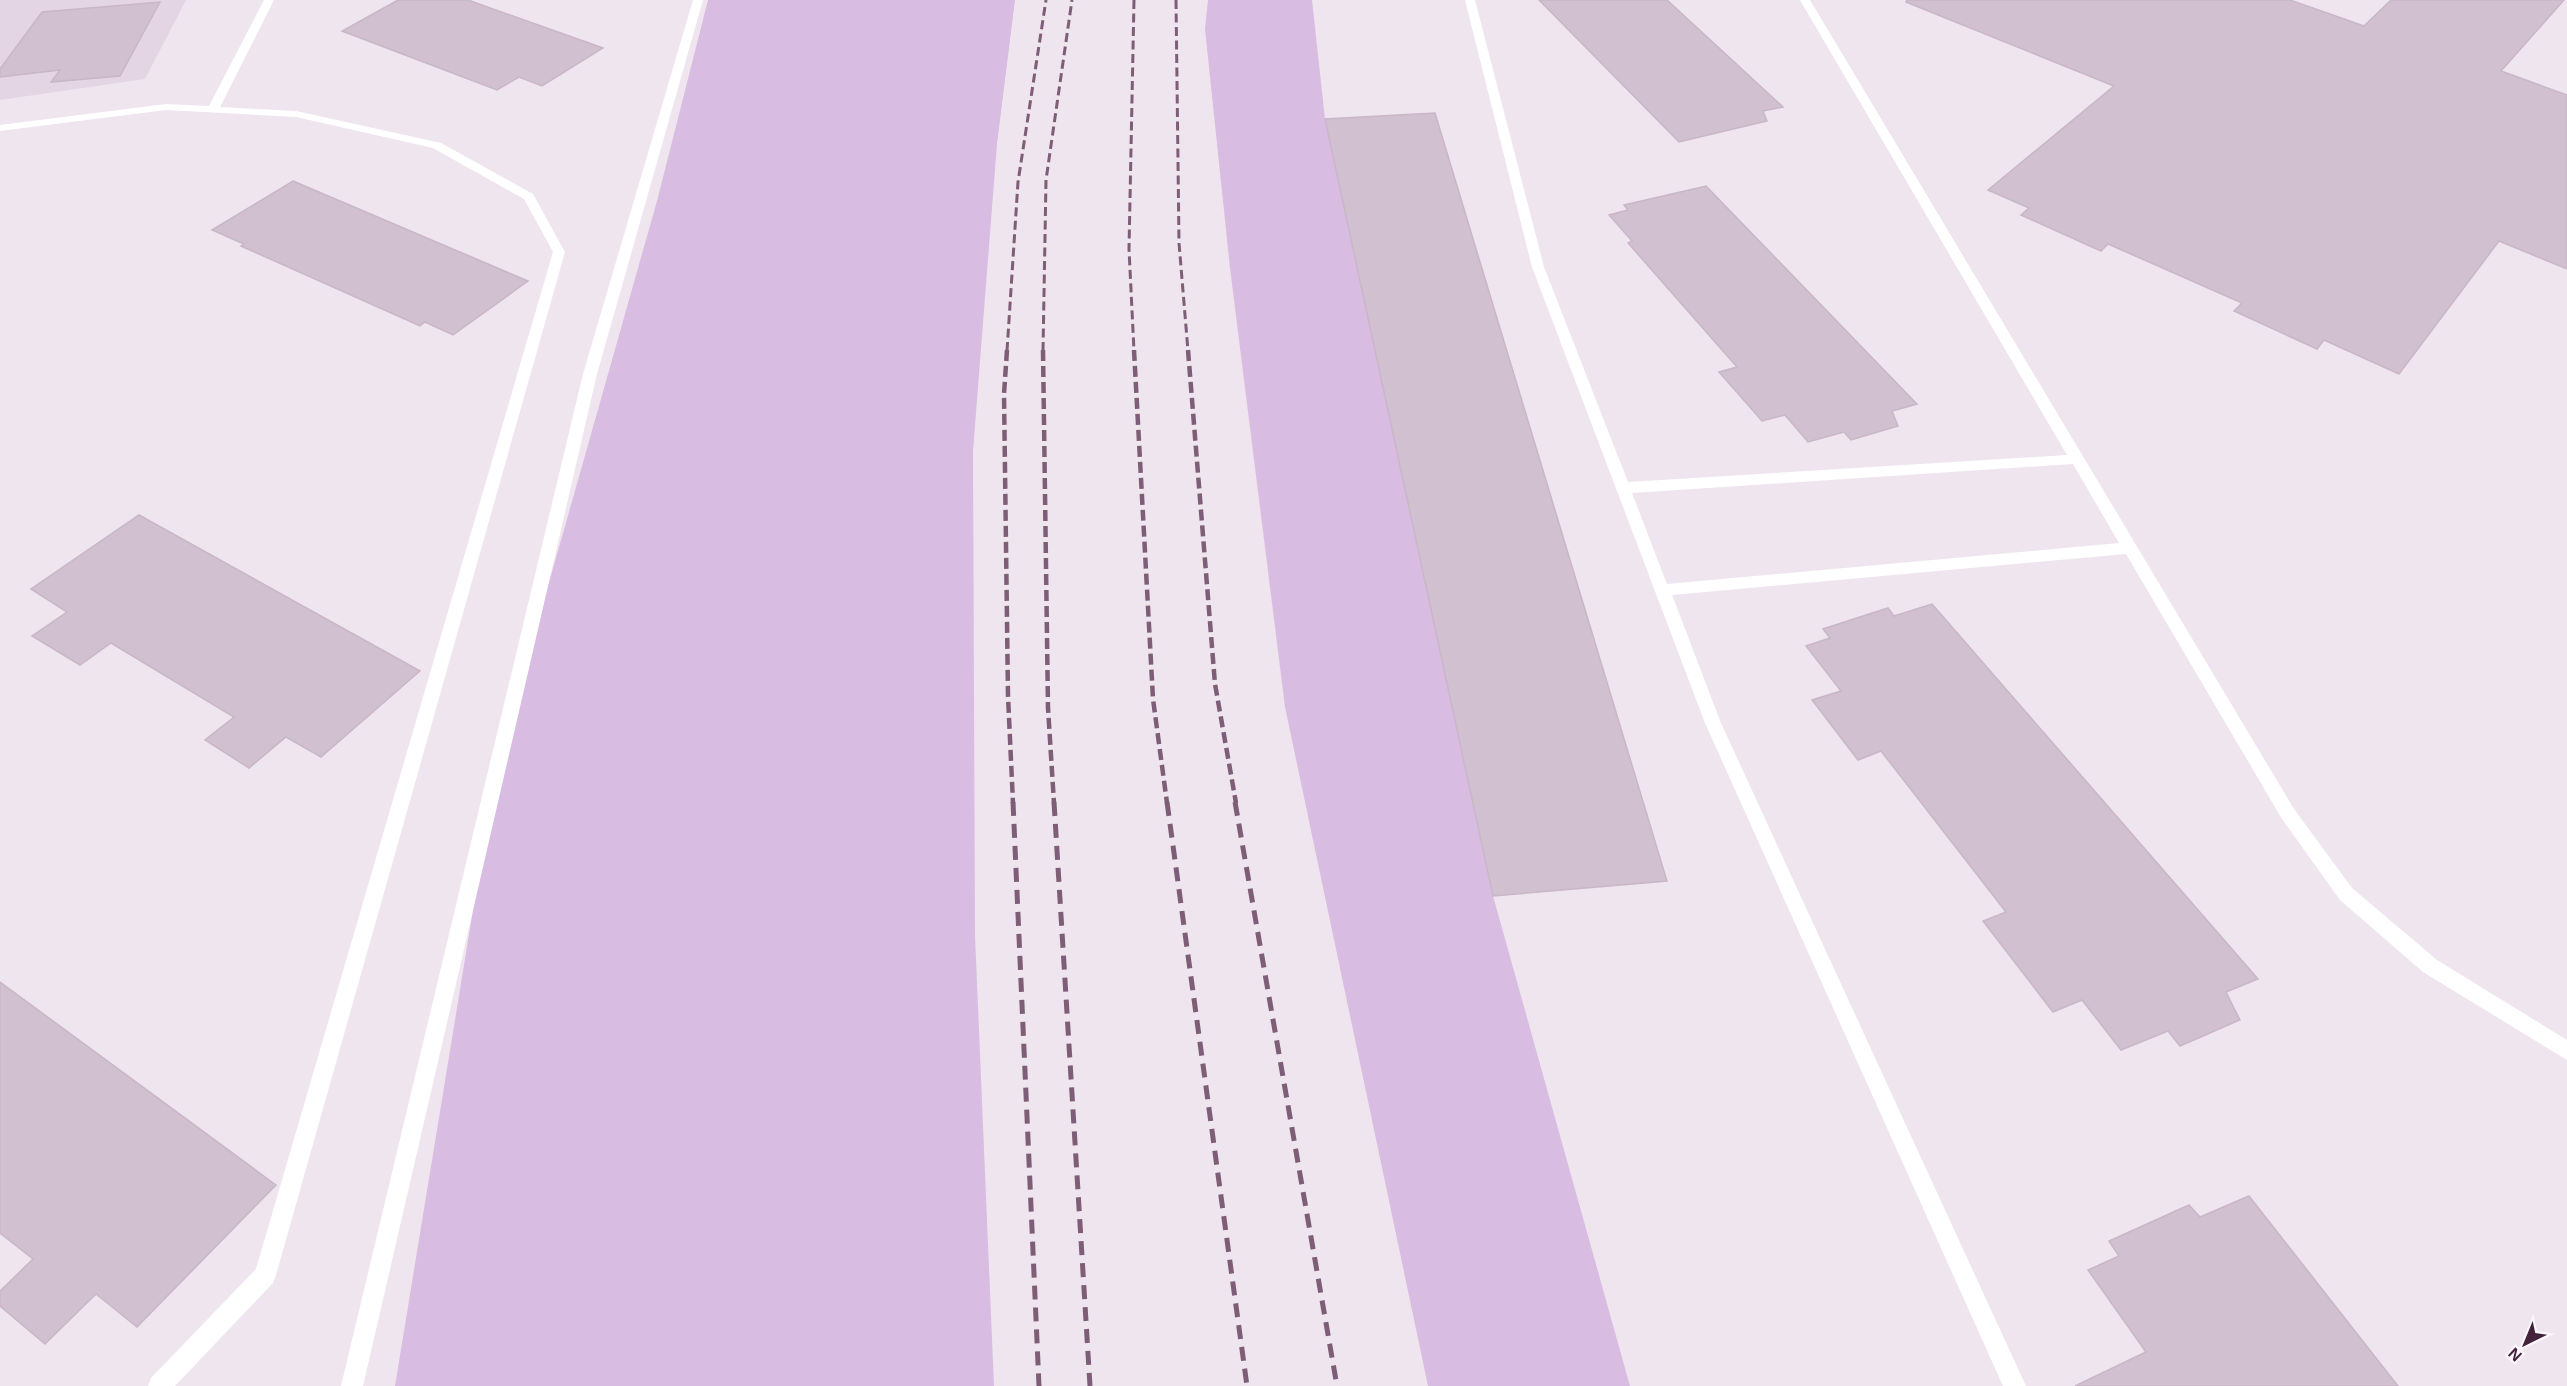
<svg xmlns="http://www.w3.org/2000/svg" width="2567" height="1386" viewBox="0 0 2567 1386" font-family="Arial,sans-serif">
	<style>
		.built { fill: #e3d5e3 }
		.green { fill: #d8bce1 }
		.building { fill: #d0c0d0; stroke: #c9b6c8; stroke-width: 1.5 }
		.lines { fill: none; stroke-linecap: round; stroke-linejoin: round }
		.service { fill: #fff; fill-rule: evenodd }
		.rail-far2 { stroke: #7e5d77; stroke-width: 3; stroke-dasharray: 9 4.5; stroke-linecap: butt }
		.rail-far1 { stroke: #7e5d77; stroke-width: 4.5; stroke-dasharray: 11 5; stroke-linecap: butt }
		.rail { stroke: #7e5d77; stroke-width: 5; stroke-dasharray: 14 8; stroke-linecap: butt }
	</style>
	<rect width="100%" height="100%" fill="#efe5ef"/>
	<path class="built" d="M0,0H186L145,79L0,100Z"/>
	<g class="green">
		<path d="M708,0H1015L997,144L973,451L975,936L994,1386H395L496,770L657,201Z"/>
		<path d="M1208,0H1312L1325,119L1493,896L1630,1386H1428L1285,707L1230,268L1205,29Z"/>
	</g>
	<g class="building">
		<path d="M398,0H468L603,48L542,86L519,77L497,90L342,31Z"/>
		<path d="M1539,0H1667L1783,107L1763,111L1767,121L1679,142Z"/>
		<path d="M1907,0H2290L2364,26L2391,0H2564L2501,71L2567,95V269L2499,241L2399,374L2324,340L2317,349L2234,311L2242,303L2108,244L2101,251L2021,215L2029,208L1988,190L2114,86L1906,2Z"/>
		<path d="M160,2L120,76L51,82L60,70L0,77V69L42,12Z"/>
		<path d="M1435,113L1667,881L1493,896L1325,119Z"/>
		<path d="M293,181L528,281L453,335L425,322L420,326L241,246L244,244L212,230Z"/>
		<path d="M1706,186L1917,404L1892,411L1898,426L1851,440L1844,432L1808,442L1785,415L1762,421L1719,372L1737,367L1628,243L1632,241L1609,215L1628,210L1624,205Z"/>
		<path d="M139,515L420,671L321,757L286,737L249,768L205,740L234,717L111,643L80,665L32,636L67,612L31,589Z"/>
		<path d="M1932,604L2258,979L2226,992L2240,1020L2180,1046L2168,1031L2121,1050L2082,1000L2053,1012L1983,921L2006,912L1881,751L1858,760L1812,700L1841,691L1806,646L1830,638L1823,629L1888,608L1894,616Z"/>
		<path d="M0,982L276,1185L137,1327L96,1294L45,1344L0,1306V1291L33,1259L0,1233Z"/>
		<path d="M2249,1196L2398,1386H2075L2146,1352L2088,1270L2119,1256L2109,1241L2189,1205L2200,1217Z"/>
	</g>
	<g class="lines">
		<g class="service">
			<path d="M264,0H274L220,107L296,111L441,143L533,194L565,252L276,1275L273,1283L175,1386H148L151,1378L256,1269L553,252L524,199L433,148L296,117L166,110L0,131V125L166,104L209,106Z"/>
			<path d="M693,0H703L597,374L363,1386H341L583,374Z"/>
			<path d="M1465,0H1475L1544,267L1628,482L2067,455L1800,0H1810L2294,809L2352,888L2437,960L2567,1040V1060L2423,972L2340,900L2282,819L2126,554L1672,595L1721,723L2026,1386H2003L1705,723L1532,267ZM2073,464L2119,543L1667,584L1632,493Z"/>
		</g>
		<g class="rail-far2">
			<path d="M1134,0L1129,249L1134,351"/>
			<path d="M1176,0L1179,243L1188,351"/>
			<path d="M1007,351L1018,182L1046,0"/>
			<path d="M1043,351L1046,180L1072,0"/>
		</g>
		<g class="rail-far1">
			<path d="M1007,350L1004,394L1008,696L1013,803"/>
			<path d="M1043,350L1048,708L1054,803"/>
			<path d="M1134,350L1153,699L1167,803"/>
			<path d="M1188,350L1215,684L1236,803"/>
		</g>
		<g class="rail">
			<path d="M1013,802L1039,1386"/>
			<path d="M1054,802L1090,1386"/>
			<path d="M1167,802L1247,1386"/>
			<path d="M1235,802L1337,1386"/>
		</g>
	</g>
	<g transform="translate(2525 1344) rotate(223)" stroke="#fbf6fb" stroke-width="4.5" paint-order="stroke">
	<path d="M0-4.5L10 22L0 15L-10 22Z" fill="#43223c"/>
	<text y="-9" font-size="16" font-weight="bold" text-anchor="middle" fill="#43223c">N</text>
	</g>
</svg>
